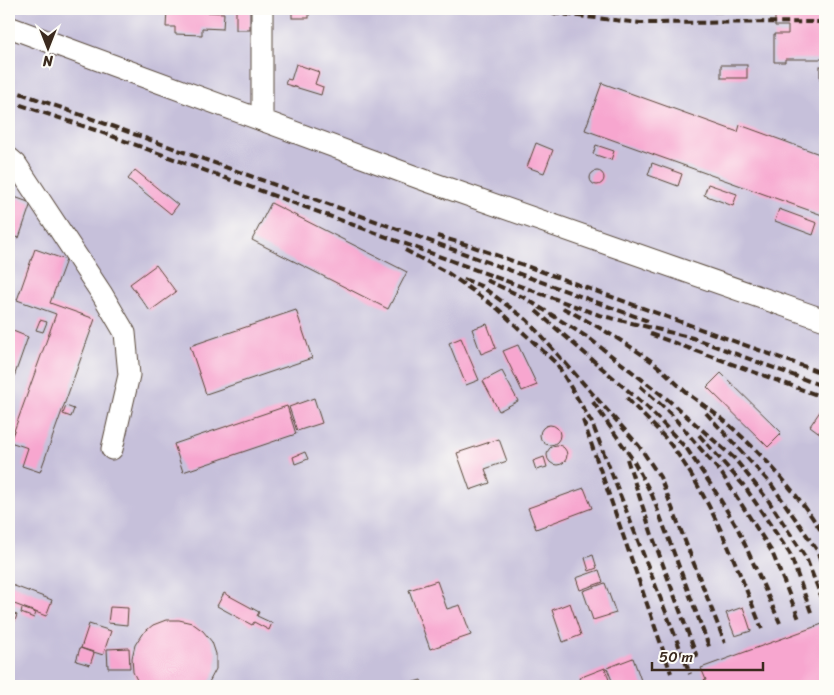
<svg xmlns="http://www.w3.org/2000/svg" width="834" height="695" viewBox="0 0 834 695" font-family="Sriracha,sans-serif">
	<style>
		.industrial { fill: #c6c0da }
		.building { fill: #f7a6cf }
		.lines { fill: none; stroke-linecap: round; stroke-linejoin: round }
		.minor-casing { stroke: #564638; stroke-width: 23 }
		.minor { stroke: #fff; stroke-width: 21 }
		.rail { stroke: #3b2a1e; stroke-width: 4; stroke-dasharray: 8 4; stroke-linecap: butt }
	</style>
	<rect width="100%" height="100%" fill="#fdfcf7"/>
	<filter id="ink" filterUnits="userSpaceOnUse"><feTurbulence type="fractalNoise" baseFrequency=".02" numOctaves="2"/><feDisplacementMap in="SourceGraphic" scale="10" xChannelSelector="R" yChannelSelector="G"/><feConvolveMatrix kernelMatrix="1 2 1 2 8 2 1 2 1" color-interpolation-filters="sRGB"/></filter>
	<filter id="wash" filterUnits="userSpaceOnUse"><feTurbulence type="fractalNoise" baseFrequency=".0096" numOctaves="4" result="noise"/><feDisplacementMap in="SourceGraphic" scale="20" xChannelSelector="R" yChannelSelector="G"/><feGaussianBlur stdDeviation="1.12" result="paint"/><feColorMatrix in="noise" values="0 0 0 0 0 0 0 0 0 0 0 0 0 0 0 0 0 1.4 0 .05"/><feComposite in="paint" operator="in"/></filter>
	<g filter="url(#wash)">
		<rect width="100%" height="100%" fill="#f1e6cc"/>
		<rect class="industrial" x="9" y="9" width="816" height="677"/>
		<g id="blocks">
			<g class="building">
				<rect x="236" y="9" width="14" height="21"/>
				<rect x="292" y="9" width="17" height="9"/>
				<path d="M775,9H824V59H785V62H774V34H788V26H775Z"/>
				<path d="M167,10L224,13L223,29L202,28V35L175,34V27H166Z"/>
				<path d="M296,64L319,72L315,84L323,87L321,95L285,84L287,79L291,80Z"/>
				<rect x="721" y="65" width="26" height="13"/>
				<rect x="820" y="66" width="5" height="13"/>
				<path d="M602,83L738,132L740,125L825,156V216L585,130Z"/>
				<path d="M536,143L553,150L544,173L527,167Z"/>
				<path d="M596,145L614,151L611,160L593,154Z"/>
				<path d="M652,163L682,174L678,186L648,175Z"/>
				<path d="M135,170L178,205L171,214L128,179Z"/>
				<circle cx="597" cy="178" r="7"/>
				<path d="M708,184L737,194L733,206L704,195Z"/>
				<path d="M9,195L31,203L19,238L9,234Z"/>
				<path d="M271,203L407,272L388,309L252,240Z"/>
				<path d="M779,209L817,223L813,235L775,221Z"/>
				<path d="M35,249L66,260L50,303L95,319L40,472L22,466L28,448L10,442L56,314L17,300Z"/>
				<path d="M156,265L176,292L150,311L130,284Z"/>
				<path d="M296,310L312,358L206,394L190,346Z"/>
				<path d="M40,320L47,322L43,332L36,330Z"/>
				<path d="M487,324L496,348L481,354L472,329Z"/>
				<path d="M13,331L28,337L9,391V342Z"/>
				<path d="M461,338L479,380L466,385L449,343Z"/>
				<path d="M518,345L537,385L522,391L503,351Z"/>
				<path d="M502,371L518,401L499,411L483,381Z"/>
				<path d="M721,373L782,433L768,447L707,387Z"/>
				<path d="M314,398L322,423L297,431L289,407Z"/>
				<path d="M66,406L74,409L71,417L63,414Z"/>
				<path d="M287,406L296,434L183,472L174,444Z"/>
				<path d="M821,410L825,413V437L810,426Z"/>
				<circle cx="550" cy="435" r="10"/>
				<path d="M499,439L507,461L485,469L490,483L470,490L457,453Z"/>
				<circle cx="557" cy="455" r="10"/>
				<path d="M305,452L308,459L295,464L293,457Z"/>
				<path d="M544,457L547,467L536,470L533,461Z"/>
				<path d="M584,488L592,508L536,529L528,508Z"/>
				<path d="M593,555L597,568L589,571L585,558Z"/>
				<path d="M599,570L603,582L580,590L576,578Z"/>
				<path d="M437,581L447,609L460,605L471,635L430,649L409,590Z"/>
				<path d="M605,583L616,613L593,620L583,591Z"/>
				<path d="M9,584L52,600L46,616L9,602Z"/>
				<path d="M224,593L259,612L257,616L272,623L269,630L254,622L252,625L217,606Z"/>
				<path d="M570,603L581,635L563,642L552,610Z"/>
				<path d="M110,607L128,608L127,625L108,623Z"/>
				<path d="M743,607L751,631L735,636L726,613Z"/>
				<path d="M22,608L36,613L34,618L21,613Z"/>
				<path d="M9,612L17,615L9,637Z"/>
				<path d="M166,620H179L192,623L203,631L212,642L216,654V669L207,686H141L139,684L133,672L132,658L135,645L142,634L153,625Z"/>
				<path d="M825,623V686H689L706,680L701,668Z"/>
				<path d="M89,624L111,631L103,655L81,648Z"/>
				<path d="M80,648L94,653L90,665L76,661Z"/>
				<path d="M129,648L130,668H108L107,649Z"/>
				<path d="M633,658L643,686H614L607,668Z"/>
				<path d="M605,668L611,686H582L579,678Z"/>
				<path d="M421,680L423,686H400Z"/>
			</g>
		</g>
	</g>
	<g filter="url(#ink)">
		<use href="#blocks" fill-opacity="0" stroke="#564638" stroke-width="1"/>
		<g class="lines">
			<defs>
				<g id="minor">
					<path d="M262,9V120"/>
					<path d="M9,27L427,181L825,320"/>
					<path d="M9,158L16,164L102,294L125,333L129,375L112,449"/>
				</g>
			</defs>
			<use href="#minor" class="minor-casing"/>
			<use href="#minor" class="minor"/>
			<g class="rail">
				<path d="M517,9L640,23L825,22"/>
				<path d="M570,10L825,12"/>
				<path d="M9,89L378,222L648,321"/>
				<path d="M9,101L95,130L599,315L693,338L825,387"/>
				<path d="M437,236L471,246L825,374"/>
				<path d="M405,250L448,273L498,309L557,364L592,423L690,674"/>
				<path d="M464,279L481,286L527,320L639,446L660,477L725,643"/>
				<path d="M486,280L525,298L590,339L667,399L734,458L768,500L806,558L825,606"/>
				<path d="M563,308C592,323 620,339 647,358C662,368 674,382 687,393C700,403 714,412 727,423C766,458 797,492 825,537"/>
				<path d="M536,311L648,408L687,449L715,491L738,529L780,623"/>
				<path d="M650,334L825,398"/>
				<path d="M640,386L671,414L722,474L772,552L799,619"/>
				<path d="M627,398C642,415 661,431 674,449C714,504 737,567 762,629"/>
				<path d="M593,402L633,460L652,495L710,649"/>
				<path d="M706,413L771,484L817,550L825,572"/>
				<path d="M583,420L671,673"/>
				<path d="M699,435L745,487L790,554L812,615"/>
				<path d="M627,459L652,535L697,657"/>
			</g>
		</g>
	</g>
	<rect width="834" height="695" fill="none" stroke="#fdfcf7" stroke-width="30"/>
	<g transform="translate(48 48) rotate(180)" stroke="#fdfcf7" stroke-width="4" paint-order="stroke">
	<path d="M0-4L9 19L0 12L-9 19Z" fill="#3b2a1e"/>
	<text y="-8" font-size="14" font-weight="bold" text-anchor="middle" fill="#3b2a1e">N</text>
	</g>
	<path d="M652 662v8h111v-8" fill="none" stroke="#3b2a1e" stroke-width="2.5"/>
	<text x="659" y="662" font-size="15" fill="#3b2a1e" stroke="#fdfcf7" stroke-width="4" paint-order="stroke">50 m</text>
</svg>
